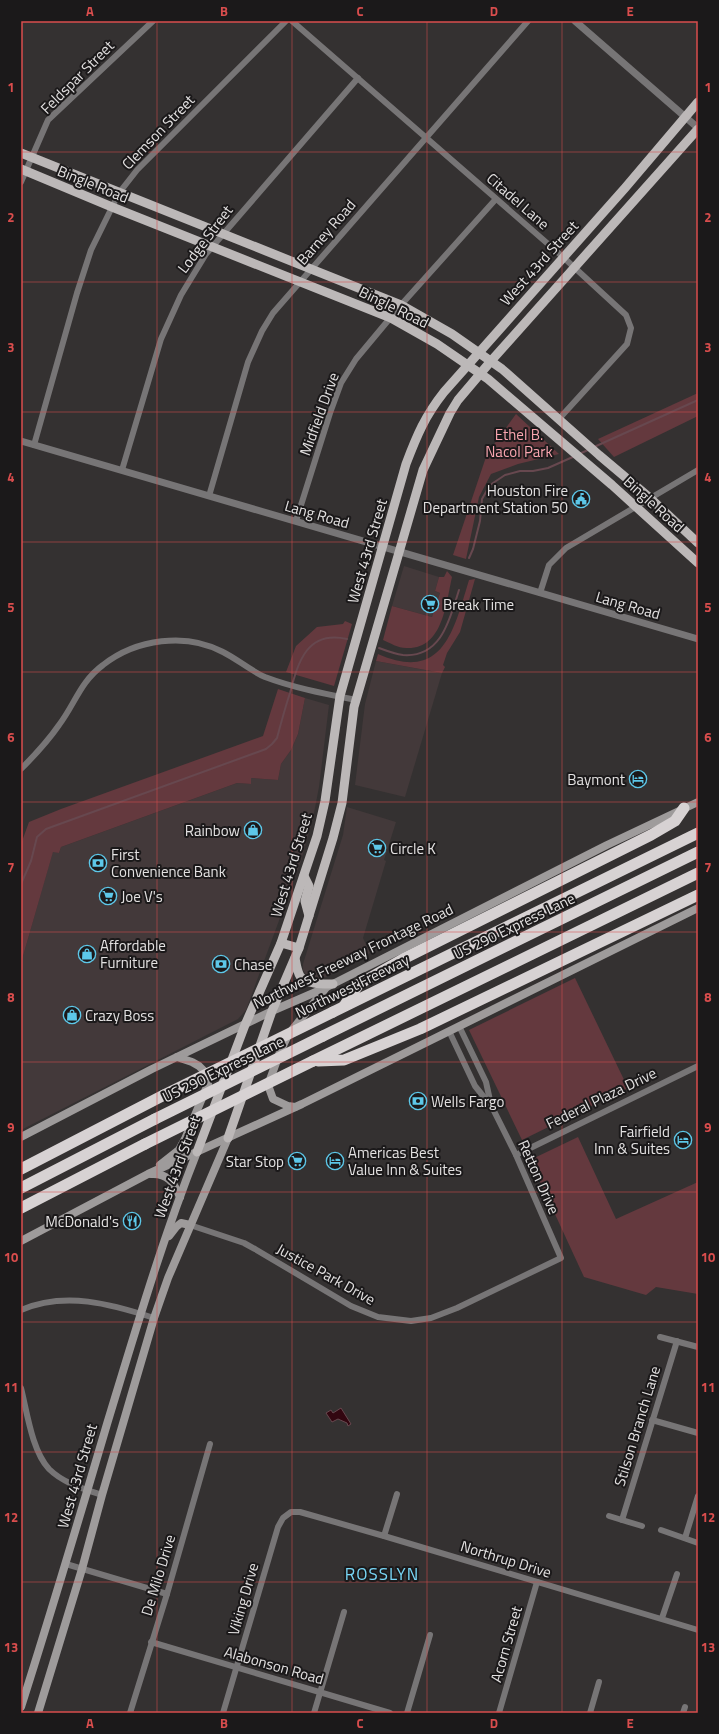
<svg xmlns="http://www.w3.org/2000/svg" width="719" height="1734" viewBox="0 0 719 1734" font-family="'Titillium Web',sans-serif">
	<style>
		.built { fill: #43393a }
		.green { fill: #64393e }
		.water { fill: #320610; stroke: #67484f }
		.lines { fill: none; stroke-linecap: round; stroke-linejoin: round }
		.stream { stroke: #67484f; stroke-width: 2 }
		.minor { stroke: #777576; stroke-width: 6 }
		.tertiary { stroke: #777576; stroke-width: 7 }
		.secondary { stroke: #9e9b9b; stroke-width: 8 }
		.primary { stroke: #bcb8b8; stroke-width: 9 }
		.motorway { stroke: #d7d2d3; stroke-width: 11 }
		.motorway-bridge { stroke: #d7d2d3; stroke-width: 11 }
		.grid { fill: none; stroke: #d94d4d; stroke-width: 1; stroke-opacity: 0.55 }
		.labels { text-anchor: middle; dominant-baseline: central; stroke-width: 4; stroke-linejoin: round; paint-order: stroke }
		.street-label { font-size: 15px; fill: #e3e1e1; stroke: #1b191a }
		.park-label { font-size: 15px; fill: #f9a5af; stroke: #1b191a }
		.poi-label { font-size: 15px; fill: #e3e1e1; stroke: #1b191a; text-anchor: start }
		.quarter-label { font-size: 17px; letter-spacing: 1px; fill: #79d8f8; stroke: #1b191a }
		.neatline { fill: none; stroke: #d94d4d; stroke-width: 1.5 }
		.grid-label { font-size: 13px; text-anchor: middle; font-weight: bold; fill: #d94d4d }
	</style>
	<rect width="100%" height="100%" fill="#343131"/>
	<g class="built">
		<path d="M404,566L439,577L435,591L440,593L432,617L392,606Z"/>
		<path d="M376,661L442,673L405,797L355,785L365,704Z"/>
		<path d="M305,698L329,705L319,787L313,818L301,861L246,1010L238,1019L21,1130V963L53,851L59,853L61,847L237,783L250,784L251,778L278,780L281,764L291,750L298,734Z"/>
		<path d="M347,807L396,822L384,860L386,861L363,938L370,953L326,977L319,979H314L307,976L303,970V964L343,835Z"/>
	</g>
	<g class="green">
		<path d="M698,393V416L614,457L598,439Z"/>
		<path d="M516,414L559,454L518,464L491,474L479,497L466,559L453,555L487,454Z"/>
		<path d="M447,571L452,577C446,603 443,650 406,648C398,648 390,643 383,640L392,606L432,617L440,593L435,591L439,577H444Z"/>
		<path d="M475,579L460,632L447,653L443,665L445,667L442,673L376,661L378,654C444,683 454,629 469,580Z"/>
		<path d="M345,621L352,624L334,686L286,672L296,646L317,627L343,624Z"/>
		<path d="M278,689L305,698L298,734L291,750L281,764L278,780L251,778V784L237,783L61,847L59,853L53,852L21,963V844L29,822L61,809L263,736Z"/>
		<path d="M575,978L628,1088L522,1140L469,1030Z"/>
		<path d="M578,1137L616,1219L698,1182V1294L656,1287L646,1295L584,1277L530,1160Z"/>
	</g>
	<path class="water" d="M341,1408L351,1424L348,1426L347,1423L338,1419L332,1422L326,1413L331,1410L333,1413Z"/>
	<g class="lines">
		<g class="stream">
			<path d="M594,447L698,400"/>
			<path d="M579,454L588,450"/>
			<path d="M469,558L473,549L480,521L482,499L490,485L505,475L520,471H533L548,468L575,456"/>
			<path d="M379,648C387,651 395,654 403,655C442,658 450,618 459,590"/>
			<path d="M21,884L31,861L37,837L46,829L266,749L272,744L277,738C281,723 285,708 290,693C298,662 307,630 347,639"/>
		</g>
		<g class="minor">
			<path d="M292,21L563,257L626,315L631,328L627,344L558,420"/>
			<path d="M21,182L48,120L153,21"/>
			<path d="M34,445L77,293L91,250L119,193L137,170L286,21"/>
			<path d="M122,470L161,339L181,295L206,254L358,78"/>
			<path d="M209,496L248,362L262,331L273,313L528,21"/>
			<path d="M296,521L330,413L341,383L356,359L401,305L495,200"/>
			<path d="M540,593L549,565L566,548L698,470"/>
			<path d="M21,769C35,755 48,741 59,725C75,704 80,682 103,665C136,639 186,632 223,652C237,659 251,671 265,677C294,688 326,694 356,700"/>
			<path d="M459,1026L486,1082L491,1105"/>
			<path d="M516,1155L698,1066"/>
			<path d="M190,1225L244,1243L255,1249L351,1306L378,1317L411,1321L431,1318L457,1308L561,1258L516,1155L492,1107L475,1086L449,1031"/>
			<path d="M21,1310C65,1291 111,1304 154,1318"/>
			<path d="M660,1337L698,1347"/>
			<path d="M21,1388C27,1412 32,1451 49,1469C63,1483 84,1489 102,1495"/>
			<path d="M652,1420L698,1433"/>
			<path d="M609,1516L642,1526"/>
			<path d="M622,1520L677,1341"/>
			<path d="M661,1530L698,1543"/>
			<path d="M384,1536L397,1494"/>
			<path d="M685,1538L698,1496"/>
			<path d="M66,1564L167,1594"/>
			<path d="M662,1618L677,1574"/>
			<path d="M151,1642L390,1713"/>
			<path d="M130,1713L167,1594L210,1444"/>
			<path d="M223,1713L278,1527L283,1518L291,1512H300L384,1536L698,1630"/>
			<path d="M314,1713L344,1612"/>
			<path d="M407,1713L430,1635"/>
			<path d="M499,1713L537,1582"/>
			<path d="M590,1713L599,1682"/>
			<path d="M683,1713L685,1707"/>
		</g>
		<g class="tertiary">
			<path d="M575,21L698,128"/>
			<path d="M21,441L698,639"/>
		</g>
		<g class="secondary">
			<path d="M295,1107L288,1106L273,1099L268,1085L280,1052L288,1035L325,989"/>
			<path d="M21,1137L152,1069L272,1011L325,988L607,845L698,802"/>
			<path d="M160,1165L179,1150L185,1139L208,1084L205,1072L199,1066L192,1062L177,1057"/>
			<path d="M151,1174C168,1173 174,1183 180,1197"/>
			<path d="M169,1236L176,1227L181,1223L190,1225"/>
			<path d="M21,1241L148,1174L302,1104L698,908"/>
			<path d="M21,1707C51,1613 79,1519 107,1424C135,1332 162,1240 197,1152"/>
			<path d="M38,1713L82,1569L102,1495L154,1318L168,1278L228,1138"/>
		</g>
		<g class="primary">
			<path d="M21,153L401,305L452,334L502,369L599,455L650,498L698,543"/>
			<path d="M21,169L112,207L391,318L437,344L488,379L612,485L698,563"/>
			<path d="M304,876L309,886L305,901L309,916"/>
			<path d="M281,943L299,948"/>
			<path d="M295,958C296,963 297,971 300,976C307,985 324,984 333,984"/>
			<path d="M228,1138L272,1011L299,948L333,838L342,803L354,707L423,470L450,413L458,400L491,361L698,129"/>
			<path d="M197,1152L245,1025L281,943L317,836L325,801L340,696L406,464C417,435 425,416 444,392L625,188L698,102"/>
		</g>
		<g class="motorway">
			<path d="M344,1006L359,984L403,959L651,835L675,821L684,808"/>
			<path d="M333,1012L698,833"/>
			<path d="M323,1036L698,852"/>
			<path d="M313,1061L698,873"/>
			<path d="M318,1061L344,1060L420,1029L698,895"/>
			<path d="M21,1169L164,1095"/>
			<path d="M21,1188L155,1119"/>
			<path d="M21,1208L145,1144"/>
		</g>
		<g class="motorway-bridge">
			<path d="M164,1095L333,1012"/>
			<path d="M155,1119L323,1036"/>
			<path d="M145,1144L313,1061"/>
		</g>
	</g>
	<path class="grid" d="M157,21V1713M292,21V1713M427,21V1713M562,21V1713M21,152H698M21,282H698M21,412H698M21,542H698M21,672H698M21,802H698M21,932H698M21,1062H698M21,1192H698M21,1322H698M21,1452H698M21,1582H698"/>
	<defs>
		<symbol id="civic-ring" viewBox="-11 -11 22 22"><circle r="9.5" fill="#1b191a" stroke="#5dc7e8" stroke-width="1.5"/><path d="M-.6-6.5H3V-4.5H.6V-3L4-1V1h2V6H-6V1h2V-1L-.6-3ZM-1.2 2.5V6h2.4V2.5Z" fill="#5dc7e8"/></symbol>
		<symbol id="supermarket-ring" viewBox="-11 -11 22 22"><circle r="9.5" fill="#1b191a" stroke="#5dc7e8" stroke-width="1.5"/><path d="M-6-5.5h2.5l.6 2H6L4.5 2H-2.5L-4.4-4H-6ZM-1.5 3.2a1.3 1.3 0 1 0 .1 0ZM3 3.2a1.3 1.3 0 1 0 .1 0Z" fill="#5dc7e8"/></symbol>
		<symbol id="hotel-ring" viewBox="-11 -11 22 22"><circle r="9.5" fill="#1b191a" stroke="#5dc7e8" stroke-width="1.5"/><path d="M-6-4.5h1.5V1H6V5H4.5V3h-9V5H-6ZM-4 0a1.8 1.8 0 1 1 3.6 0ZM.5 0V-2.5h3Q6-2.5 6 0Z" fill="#5dc7e8"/></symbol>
		<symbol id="shop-ring" viewBox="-11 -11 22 22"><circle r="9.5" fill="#1b191a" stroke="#5dc7e8" stroke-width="1.5"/><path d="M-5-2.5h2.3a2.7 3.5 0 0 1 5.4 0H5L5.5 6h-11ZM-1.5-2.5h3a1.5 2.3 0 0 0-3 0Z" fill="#5dc7e8"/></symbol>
		<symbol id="bank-ring" viewBox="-11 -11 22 22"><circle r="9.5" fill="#1b191a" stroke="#5dc7e8" stroke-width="1.5"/><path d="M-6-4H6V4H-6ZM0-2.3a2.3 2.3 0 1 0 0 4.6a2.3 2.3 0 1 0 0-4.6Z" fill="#5dc7e8"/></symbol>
		<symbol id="restaurant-ring" viewBox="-11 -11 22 22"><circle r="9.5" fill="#1b191a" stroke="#5dc7e8" stroke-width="1.5"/><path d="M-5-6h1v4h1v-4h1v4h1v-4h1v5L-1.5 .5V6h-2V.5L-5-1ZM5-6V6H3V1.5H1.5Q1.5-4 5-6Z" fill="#5dc7e8"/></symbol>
	</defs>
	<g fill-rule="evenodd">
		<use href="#civic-ring" x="571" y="489" width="20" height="20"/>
		<use href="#supermarket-ring" x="420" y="594" width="20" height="20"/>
		<use href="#hotel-ring" x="628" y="769" width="20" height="20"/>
		<use href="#shop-ring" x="243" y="820" width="20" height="20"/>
		<use href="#supermarket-ring" x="367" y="838" width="20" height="20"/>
		<use href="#bank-ring" x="88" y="853" width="20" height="20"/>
		<use href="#supermarket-ring" x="98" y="886" width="20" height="20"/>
		<use href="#shop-ring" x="77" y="944" width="20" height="20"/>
		<use href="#bank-ring" x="211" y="954" width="20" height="20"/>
		<use href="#shop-ring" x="62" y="1005" width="20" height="20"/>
		<use href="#bank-ring" x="408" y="1091" width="20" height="20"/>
		<use href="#hotel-ring" x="673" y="1130" width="20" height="20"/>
		<use href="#supermarket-ring" x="287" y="1151" width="20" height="20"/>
		<use href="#hotel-ring" x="325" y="1151" width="20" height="20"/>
		<use href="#restaurant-ring" x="122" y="1211" width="20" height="20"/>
	</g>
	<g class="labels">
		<g class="street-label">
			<text transform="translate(77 77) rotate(-45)">Feldspar Street</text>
			<text transform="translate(158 132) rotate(-46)">Clemson Street</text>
			<text transform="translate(93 184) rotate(22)">Bingle Road</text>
			<text transform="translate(518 201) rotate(41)">Citadel Lane</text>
			<text transform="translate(326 232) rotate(-49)">Barney Road</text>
			<text transform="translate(205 239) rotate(-53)">Lodge Street</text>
			<text transform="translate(539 263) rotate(-48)">West 43rd Street</text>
			<text transform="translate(394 307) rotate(26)">Bingle Road</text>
			<text transform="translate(319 414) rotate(-70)">Midfield Drive</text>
			<text transform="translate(654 504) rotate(42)">Bingle Road</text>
			<text transform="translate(317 514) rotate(16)">Lang Road</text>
			<text transform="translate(367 551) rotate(-74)">West 43rd Street</text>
			<text transform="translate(628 605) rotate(16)">Lang Road</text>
			<text transform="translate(291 865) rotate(-73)">West 43rd Street</text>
			<text transform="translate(514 926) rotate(-26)">US 290 Express Lane</text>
			<text transform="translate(353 956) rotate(-26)">Northwest Freeway Frontage Road</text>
			<text transform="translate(352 986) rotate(-26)">Northwest Freeway</text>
			<text transform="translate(223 1069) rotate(-26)">US 290 Express Lane</text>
			<text transform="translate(601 1098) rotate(-26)">Federal Plaza Drive</text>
			<text transform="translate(177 1167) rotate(-70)">West 43rd Street</text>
			<text transform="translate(539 1177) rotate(66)">Retton Drive</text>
			<text transform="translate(326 1274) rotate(29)">Justice Park Drive</text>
			<text transform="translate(637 1426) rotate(-73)">Stilson Branch Lane</text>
			<text transform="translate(77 1476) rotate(-74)">West 43rd Street</text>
			<text transform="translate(506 1559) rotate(17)">Northrup Drive</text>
			<text transform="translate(158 1575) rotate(-73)">De Milo Drive</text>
			<text transform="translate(243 1599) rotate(-74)">Viking Drive</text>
			<text transform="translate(506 1644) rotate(-74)">Acorn Street</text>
			<text transform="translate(274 1665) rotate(16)">Alabonson Road</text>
		</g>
		<g class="park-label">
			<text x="519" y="434">Ethel B.<tspan x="519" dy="17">Nacol Park</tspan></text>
		</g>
		<g class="poi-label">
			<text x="568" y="490" text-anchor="end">Houston Fire<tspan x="568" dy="17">Department Station 50</tspan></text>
			<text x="443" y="604">Break Time</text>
			<text x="625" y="779" text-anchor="end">Baymont</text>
			<text x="240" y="830" text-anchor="end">Rainbow</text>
			<text x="390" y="848">Circle K</text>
			<text x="111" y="854">First<tspan x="111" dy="17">Convenience Bank</tspan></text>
			<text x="121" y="896">Joe V's</text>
			<text x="100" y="945">Affordable<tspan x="100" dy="17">Furniture</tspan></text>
			<text x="234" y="964">Chase</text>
			<text x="85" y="1015">Crazy Boss</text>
			<text x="431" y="1101">Wells Fargo</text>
			<text x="670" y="1131" text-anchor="end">Fairfield<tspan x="670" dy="17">Inn &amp; Suites</tspan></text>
			<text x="348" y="1152">Americas Best<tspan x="348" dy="17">Value Inn &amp; Suites</tspan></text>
			<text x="284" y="1161" text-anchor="end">Star Stop</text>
			<text x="119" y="1221" text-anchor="end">McDonald's</text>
		</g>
		<g class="quarter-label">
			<text x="382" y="1574">ROSSLYN</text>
		</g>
	</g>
	<rect width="719" height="1734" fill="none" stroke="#1b191a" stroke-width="44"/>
	<rect x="22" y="22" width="675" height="1690" class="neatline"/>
	<g class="grid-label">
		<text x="90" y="16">A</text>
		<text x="224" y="16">B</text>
		<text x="360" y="16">C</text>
		<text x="494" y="16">D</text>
		<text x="630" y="16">E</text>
		<text x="11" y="92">1</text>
		<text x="708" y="92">1</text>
		<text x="11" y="222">2</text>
		<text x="708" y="222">2</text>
		<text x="11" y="352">3</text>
		<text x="708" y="352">3</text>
		<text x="11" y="482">4</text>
		<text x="708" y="482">4</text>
		<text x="11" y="612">5</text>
		<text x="708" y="612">5</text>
		<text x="11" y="742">6</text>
		<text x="708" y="742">6</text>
		<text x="11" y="872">7</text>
		<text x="708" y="872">7</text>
		<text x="11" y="1002">8</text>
		<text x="708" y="1002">8</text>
		<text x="11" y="1132">9</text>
		<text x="708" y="1132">9</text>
		<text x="11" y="1262">10</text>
		<text x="708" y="1262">10</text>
		<text x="11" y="1392">11</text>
		<text x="708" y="1392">11</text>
		<text x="11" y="1522">12</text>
		<text x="708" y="1522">12</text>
		<text x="11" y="1652">13</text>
		<text x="708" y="1652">13</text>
		<text x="90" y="1728">A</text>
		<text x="224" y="1728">B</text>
		<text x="360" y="1728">C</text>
		<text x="494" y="1728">D</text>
		<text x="630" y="1728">E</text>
	</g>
</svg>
